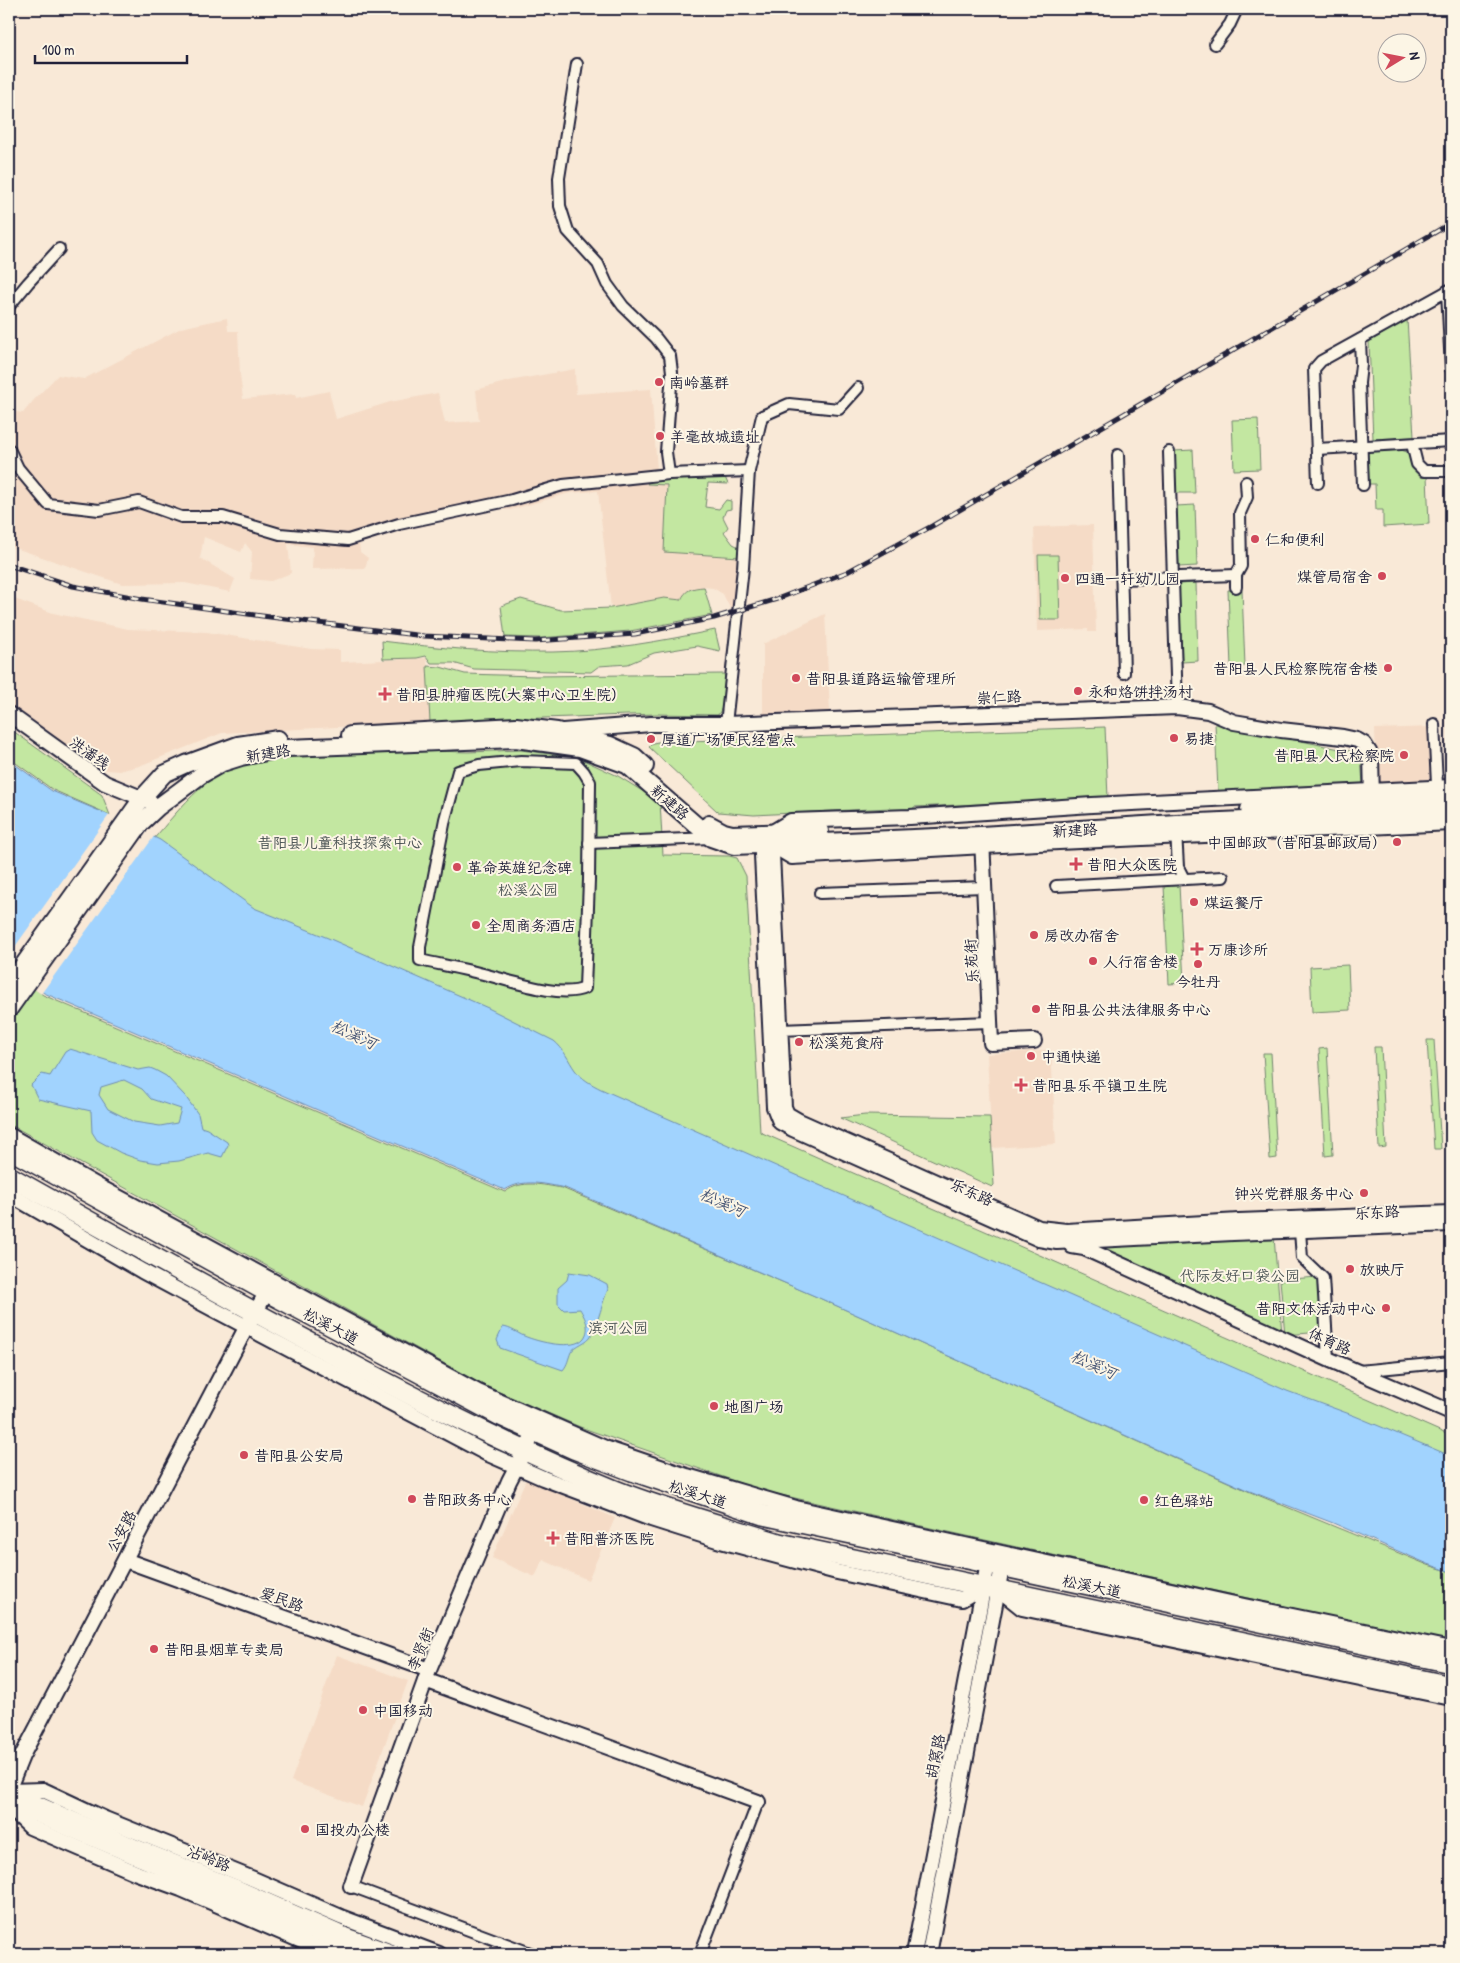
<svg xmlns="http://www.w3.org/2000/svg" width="1460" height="1963" viewBox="0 0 1460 1963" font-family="'Patrick Hand','LXGW WenKai TC',sans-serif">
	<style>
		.built { fill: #f5dbc6 }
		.green { fill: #c3e7a1; stroke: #72846e }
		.water { fill: #a1d3fe; stroke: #6e8cb0; fill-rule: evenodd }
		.pier { fill: #f9e9d7 }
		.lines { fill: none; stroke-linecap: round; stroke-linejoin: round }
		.street-casing { stroke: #22223b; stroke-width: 14 }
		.secondary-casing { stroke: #22223b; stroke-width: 18 }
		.primary-casing { stroke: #22223b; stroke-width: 20 }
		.highway-casing { stroke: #22223b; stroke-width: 22 }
		.street { stroke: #fcf5e5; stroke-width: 10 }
		.secondary { stroke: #fcf5e5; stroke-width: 14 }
		.primary { stroke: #fcf5e5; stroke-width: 16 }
		.highway { stroke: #fcf5e5; stroke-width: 19 }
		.rail-casing { stroke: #22223b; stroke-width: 5 }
		.rail { stroke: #fcf5e5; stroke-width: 3; stroke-dasharray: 9; stroke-linecap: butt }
		.poi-dot { fill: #d1495b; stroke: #fcf5e5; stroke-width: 2 }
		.labels { text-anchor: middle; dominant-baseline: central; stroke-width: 4; stroke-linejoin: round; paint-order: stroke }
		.poi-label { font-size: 15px; fill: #22223b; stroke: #fcf5e5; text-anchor: start }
		.street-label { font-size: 15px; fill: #22223b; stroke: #fcf5e5 }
		.park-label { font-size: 15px; fill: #4a5354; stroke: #fcf5e5 }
		.water-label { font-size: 16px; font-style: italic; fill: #485776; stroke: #fcf5e5 }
	</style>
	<rect width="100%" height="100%" fill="#f9e9d7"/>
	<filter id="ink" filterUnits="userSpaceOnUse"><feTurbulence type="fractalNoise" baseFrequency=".02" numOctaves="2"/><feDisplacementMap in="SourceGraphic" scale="10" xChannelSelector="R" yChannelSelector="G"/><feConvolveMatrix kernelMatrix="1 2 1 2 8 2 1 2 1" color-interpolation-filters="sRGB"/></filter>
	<g filter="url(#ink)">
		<g class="built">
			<path d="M227,318L228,331H238L240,374L243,399L295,394L296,398L329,391L336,419L390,402L438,393L445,423L479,421L476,390L509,381L575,369L576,394L651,389L657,470L647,471V484L667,485L664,552L739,557L735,608H730L723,594L713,588L704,587L692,588L682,600L664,598L611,608L598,491L570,493L510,510L491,508L359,541L360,552L368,558L365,568L312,569L313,547L288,544L291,573L271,581L250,579L252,552L245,543L241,552L204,537L200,558L235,579L230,592L185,583L122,584L9,546V411L23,413L33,401L58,375L84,379L181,328Z"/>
			<path d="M1093,525L1096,632H1088V629L1037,631L1034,527Z"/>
			<path d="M9,597L53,613L128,629L207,632L311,649L340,650V662L427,658L430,722L222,733L139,766L119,771L107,770L94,766L9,706Z"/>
			<path d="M825,614L830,712L763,715V644Z"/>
			<path d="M1432,727L1434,782L1377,784L1375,729Z"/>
			<path d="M1051,1050L1056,1144L992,1148L987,1054Z"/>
			<path d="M526,1479L615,1518L588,1580L543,1560L535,1577L492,1558Z"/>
			<path d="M337,1655L408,1681L362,1807L291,1781Z"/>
		</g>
		<g class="green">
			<path d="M1407,319L1414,437L1373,439L1369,342Z"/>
			<path d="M1258,419L1260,469L1234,470L1232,420Z"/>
			<path d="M1193,450L1195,493H1176L1174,451Z"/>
			<path d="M1401,450L1410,453C1413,464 1415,473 1427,476L1429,524L1383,527V510H1376L1375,484H1369L1367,452Z"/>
			<path d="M724,475L728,484L708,483L705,507L719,509L726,500L731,501V509L726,510L723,517L728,527L724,532L733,544L739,547V557L664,552L667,485L647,484L651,480Z"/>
			<path d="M1195,505L1197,566L1179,567L1176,506Z"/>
			<path d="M1038,555H1058L1060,620H1040Z"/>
			<path d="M1196,583L1198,661L1182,662L1179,584Z"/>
			<path d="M704,587L712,615L630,631L540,638L505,637L501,606L521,599L561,610L611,608L664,598L681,600C686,589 692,588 704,587Z"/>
			<path d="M1228,590H1242L1245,666L1231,667Z"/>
			<path d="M715,630L720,651L697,646L654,653L628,664L599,666L591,672L474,669L453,663H431L426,656L417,658L383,659L382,641C438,648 496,653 553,652C607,651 662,641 715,630Z"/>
			<path d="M427,666L440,667L465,674L535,676L724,674C728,686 725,705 718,715L656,714L430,722Z"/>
			<path d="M1215,723L1354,752L1361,758L1363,784L1218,791Z"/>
			<path d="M1105,727L1108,798L914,807L913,809L889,810L890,808L754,815L718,812L649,747L653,743L658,742Z"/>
			<path d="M9,728L102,795L110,815L53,790L9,758Z"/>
			<path d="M364,749L468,752L521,750L579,758L618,776L660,802L663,855L729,856L737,858L746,876L760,1132L1451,1436V1463L745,1165L309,947L152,841C183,805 210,768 259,758Z"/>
			<path d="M1179,885L1184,983L1169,984L1164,886Z"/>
			<path d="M1348,965L1350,1010L1312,1012L1310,967Z"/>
			<path d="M9,969L43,995L505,1192C522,1179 543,1185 562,1188L815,1296L1248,1491L1428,1565L1451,1572V1643L763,1491L580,1427L485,1386L9,1124Z"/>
			<path d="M1427,1040H1434L1441,1149H1434Z"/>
			<path d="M1374,1047H1381L1386,1147L1379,1148Z"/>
			<path d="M1327,1048L1333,1155L1325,1156L1319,1049Z"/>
			<path d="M1263,1053H1271L1277,1158L1270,1159Z"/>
			<path d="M865,1115L990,1117L994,1185L992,1187L840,1118Z"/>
			<path d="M1274,1237L1282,1334L1087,1247Z"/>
			<path d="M1317,1277L1322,1332L1285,1335L1280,1280Z"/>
		</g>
		<g class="water">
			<path d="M9,760L52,791L109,815L160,840L254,908L328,938L488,1008L554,1041C564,1049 568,1060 575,1070C582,1079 591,1084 601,1089L1287,1391L1355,1416L1451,1456V1572L1428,1564L1333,1523L1247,1490L817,1297L565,1188C545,1184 523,1178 505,1190L44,993L9,968Z"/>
			<path d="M70,1049L138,1070L150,1068L155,1070L166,1076L185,1096L198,1114L201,1127L207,1129L227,1142L228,1145L222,1157L208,1153L179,1161L158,1163L140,1160L121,1153L97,1140L92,1132L91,1111L38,1099L31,1085L42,1074L50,1076L65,1052ZM124,1080L142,1089L151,1099L181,1109L177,1123L160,1126L134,1122L108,1109L99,1095L101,1087Z"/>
			<path d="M569,1272L590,1275L607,1284L608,1289C602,1303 599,1320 592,1334C588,1343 576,1344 571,1352C568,1359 568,1364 563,1370L500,1348L497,1340L503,1327C511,1328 517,1333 524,1336C538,1342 574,1351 584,1338C591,1328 585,1318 580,1309L564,1310L558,1304V1288L567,1280Z"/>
		</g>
		<path class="pier" d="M112,814L155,835L41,994L9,971V955L109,815Z"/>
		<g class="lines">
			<defs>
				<g id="street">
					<path d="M1215,44L1230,24L1237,9"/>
					<path d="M577,64L559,178L560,206L568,231L598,264L607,284L623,306L656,338L670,356L672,372L666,452L669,474"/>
					<path d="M1447,291L1451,369"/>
					<path d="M9,306L28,283L59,249"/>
					<path d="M1360,340L1361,365L1359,383L1363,485"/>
					<path d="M1412,444L1417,464L1424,471H1451"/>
					<path d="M9,449L18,468L48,504L99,510L139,502L181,517H223L280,534L348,540L399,524L512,500L563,485L669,474L749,471"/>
					<path d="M1317,449L1451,441"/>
					<path d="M1169,452L1177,707"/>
					<path d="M1118,455L1124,673"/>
					<path d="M1318,483L1314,369L1321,361L1451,289"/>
					<path d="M1122,579L1236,575"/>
					<path d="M1236,587V575L1241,566L1240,513L1247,497L1246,482"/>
					<path d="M726,724L743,568L749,471L762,416L789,404L839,409L858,388"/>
					<path d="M1434,724L1437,784L1442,788V791"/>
					<path d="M521,761L576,763L584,772L590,782L589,880L585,988C561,999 512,981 487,975C465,969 442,965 420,960V947L445,819L458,771L479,765Z"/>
					<path d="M1176,831L1178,867L1184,879"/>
					<path d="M589,843L711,838"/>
					<path d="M1056,886L1223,877"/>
					<path d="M820,893L984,887"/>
					<path d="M780,1030L990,1022"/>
					<path d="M1300,1231L1302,1258L1323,1278L1328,1359"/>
					<path d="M1359,1371L1451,1362"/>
					<path d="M351,1886L533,1954"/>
					<path d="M700,1954L758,1802"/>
				</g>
				<g id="secondary">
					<path d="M9,714L105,783L151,802"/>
					<path d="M563,731L651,724H726L1177,707L1208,711L1234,722L1281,730L1343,737L1357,740L1364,744L1371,755L1372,799"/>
					<path d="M1451,787L1092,805L910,817L791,821L771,833L784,1107L787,1114L799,1121L1039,1228L1066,1231L1239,1221L1451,1213"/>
					<path d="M761,834L774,1107L780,1122L793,1129L1039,1239L1057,1242L1233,1233L1451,1224"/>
					<path d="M982,838L991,1043L1034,1041"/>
					<path d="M772,845L792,857L1038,843L1451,823"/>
					<path d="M9,1135L105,1190L478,1392L605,1448L687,1476L796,1508L1244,1606L1451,1649"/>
					<path d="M9,1194L142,1271L213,1309L486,1453L543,1478L651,1519L717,1540L837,1572L962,1599L984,1586"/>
					<path d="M1072,1246L1084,1248L1328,1359L1451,1412"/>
					<path d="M125,1560L429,1670"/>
					<path d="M1002,1592L1022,1608L1451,1698"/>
					<path d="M425,1680L758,1802"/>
					<path d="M9,1788L22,1756L247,1326L267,1292"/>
					<path d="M9,1791L43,1790L105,1819L251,1878L343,1918L439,1954"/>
					<path d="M11,1792L132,1845L234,1886L345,1935L398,1954"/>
					<path d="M9,1803C127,1855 247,1902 365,1954"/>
					<path d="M9,1807L30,1827L137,1873L181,1889L332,1954"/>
					<path d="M351,1886L429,1670L509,1481L535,1431"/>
					<path d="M914,1954L988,1563"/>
					<path d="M929,1954L1002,1567"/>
				</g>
				<g id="primary">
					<path d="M350,735L516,726L557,731L610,745L634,756L645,766"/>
					<path d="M1249,809L1451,799"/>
					<path d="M709,824L724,832L732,834L820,831"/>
					<path d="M9,985L143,797L164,774L186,764L238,745L278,739"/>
					<path d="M9,1009L141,823L158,807L201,775L222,763L241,757L287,748L516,739L580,748L627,765L711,838L734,846L981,835L1176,823L1451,811"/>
				</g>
				<g id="highway">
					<path d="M9,1149L267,1292L499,1415L574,1449L632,1471L763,1515L1451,1663"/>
					<path d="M9,1176C119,1238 229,1299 340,1358C430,1406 521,1452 615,1490C668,1511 725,1526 779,1543L1451,1686"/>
				</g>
			</defs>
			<use href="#street" class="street-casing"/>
			<use href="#secondary" class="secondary-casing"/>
			<use href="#primary" class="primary-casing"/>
			<use href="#highway" class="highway-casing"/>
			<use href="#street" class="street"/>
			<use href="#secondary" class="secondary"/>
			<use href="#primary" class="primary"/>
			<use href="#highway" class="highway"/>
			<defs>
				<path id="rail" d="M9,565L73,586L142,599L262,616L424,636L535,641L635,634L714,618L777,599L847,572L932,526L1451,223"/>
			</defs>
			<use href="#rail" class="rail-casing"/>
			<use href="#rail" class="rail"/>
		</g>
	</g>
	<g class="poi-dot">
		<circle cx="659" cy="382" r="5"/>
		<circle cx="660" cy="436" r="5"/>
		<circle cx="1255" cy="539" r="5"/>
		<circle cx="1382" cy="576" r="5"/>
		<circle cx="1065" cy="578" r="5"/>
		<circle cx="1388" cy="668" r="5"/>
		<circle cx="796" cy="678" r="5"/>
		<circle cx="1078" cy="691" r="5"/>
		<path d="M382.5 686.5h5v5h5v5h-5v5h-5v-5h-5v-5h5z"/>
		<circle cx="1174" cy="738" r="5"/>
		<circle cx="651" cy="739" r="5"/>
		<circle cx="1404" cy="755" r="5"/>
		<circle cx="1397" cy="842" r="5"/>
		<path d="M1073.5 856.5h5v5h5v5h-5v5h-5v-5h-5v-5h5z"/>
		<circle cx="457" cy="867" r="5"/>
		<circle cx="1194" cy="902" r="5"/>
		<circle cx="476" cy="925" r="5"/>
		<circle cx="1034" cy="935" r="5"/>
		<path d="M1194.5 941.5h5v5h5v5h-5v5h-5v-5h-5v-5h5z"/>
		<circle cx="1093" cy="961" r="5"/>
		<circle cx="1198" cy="964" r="5"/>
		<circle cx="1036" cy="1009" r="5"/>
		<circle cx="799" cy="1042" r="5"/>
		<circle cx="1031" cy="1056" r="5"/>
		<path d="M1018.5 1077.5h5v5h5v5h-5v5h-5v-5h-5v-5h5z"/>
		<circle cx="1364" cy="1193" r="5"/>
		<circle cx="1350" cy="1269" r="5"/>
		<circle cx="1386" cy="1308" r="5"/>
		<circle cx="714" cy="1406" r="5"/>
		<circle cx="244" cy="1455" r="5"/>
		<circle cx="412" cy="1499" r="5"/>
		<circle cx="1144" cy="1500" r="5"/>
		<path d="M550.5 1530.5h5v5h5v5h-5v5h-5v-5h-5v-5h5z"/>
		<circle cx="154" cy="1649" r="5"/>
		<circle cx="363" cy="1710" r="5"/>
		<circle cx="305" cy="1829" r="5"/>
	</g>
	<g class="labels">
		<g class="poi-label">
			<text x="669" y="382">南岭墓群</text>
			<text x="670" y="436">羊毫故城遗址</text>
			<text x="1265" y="539">仁和便利</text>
			<text x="1372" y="576" text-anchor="end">煤管局宿舍</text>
			<text x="1075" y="578">四通一轩幼儿园</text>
			<text x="1378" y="668" text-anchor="end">昔阳县人民检察院宿舍楼</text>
			<text x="806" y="678">昔阳县道路运输管理所</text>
			<text x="1088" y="691">永和烙饼拌汤村</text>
			<text x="396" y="694">昔阳县肿瘤医院(大寨中心卫生院)</text>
			<text x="1184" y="738">易捷</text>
			<text x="661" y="739">厚道广场便民经营点</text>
			<text x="1394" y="755" text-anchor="end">昔阳县人民检察院</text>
			<text x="1387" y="842" text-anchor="end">中国邮政（昔阳县邮政局）</text>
			<text x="1087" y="864">昔阳大众医院</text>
			<text x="467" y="867">革命英雄纪念碑</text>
			<text x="1204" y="902">煤运餐厅</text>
			<text x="486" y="925">全周商务酒店</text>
			<text x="1044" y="935">房改办宿舍</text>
			<text x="1208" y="949">万康诊所</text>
			<text x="1103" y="961">人行宿舍楼</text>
			<text x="1198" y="981" text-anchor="middle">今牡丹</text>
			<text x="1046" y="1009">昔阳县公共法律服务中心</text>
			<text x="809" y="1042">松溪苑食府</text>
			<text x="1041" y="1056">中通快递</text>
			<text x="1032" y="1085">昔阳县乐平镇卫生院</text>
			<text x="1354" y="1193" text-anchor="end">钟兴党群服务中心</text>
			<text x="1360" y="1269">放映厅</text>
			<text x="1376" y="1308" text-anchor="end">昔阳文体活动中心</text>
			<text x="724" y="1406">地图广场</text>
			<text x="254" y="1455">昔阳县公安局</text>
			<text x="422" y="1499">昔阳政务中心</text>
			<text x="1154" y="1500">红色驿站</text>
			<text x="564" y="1538">昔阳普济医院</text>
			<text x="164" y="1649">昔阳县烟草专卖局</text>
			<text x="373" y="1710">中国移动</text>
			<text x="315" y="1829">国投办公楼</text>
		</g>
		<g class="street-label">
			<text transform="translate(999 697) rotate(-3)">崇仁路</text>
			<text transform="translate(90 753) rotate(36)">洪潘线</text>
			<text transform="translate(268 753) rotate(-9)">新建路</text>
			<text transform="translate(670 802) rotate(41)">新建路</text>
			<text transform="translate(1075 830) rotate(-3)">新建路</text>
			<text transform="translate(971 961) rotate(-93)">乐苑街</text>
			<text transform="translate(972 1192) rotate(24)">乐东路</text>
			<text transform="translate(1377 1212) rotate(-3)">乐东路</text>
			<text transform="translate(331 1326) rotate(28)">松溪大道</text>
			<text transform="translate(1330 1341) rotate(24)">体育路</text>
			<text transform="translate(698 1494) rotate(18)">松溪大道</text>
			<text transform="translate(121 1531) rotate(-62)">公安路</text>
			<text transform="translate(1092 1586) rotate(12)">松溪大道</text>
			<text transform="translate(282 1599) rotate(20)">爱民路</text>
			<text transform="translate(420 1649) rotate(-68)">李贤街</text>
			<text transform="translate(935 1756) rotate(-79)">胡窝路</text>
			<text transform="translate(209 1858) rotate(22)">沾岭路</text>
		</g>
		<g class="park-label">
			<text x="340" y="842">昔阳县儿童科技探索中心</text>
			<text x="528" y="889">松溪公园</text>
			<text x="1240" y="1275">代际友好口袋公园</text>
			<text x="618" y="1327">滨河公园</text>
		</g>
		<g class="water-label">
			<text transform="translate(354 1034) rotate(25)">松溪河</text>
			<text transform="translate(723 1202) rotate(24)">松溪河</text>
			<text transform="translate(1094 1364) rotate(24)">松溪河</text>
		</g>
	</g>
	<rect width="1460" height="1963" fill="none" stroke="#fcf5e5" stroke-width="30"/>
	<rect x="15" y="15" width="1430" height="1933" fill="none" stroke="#22223b" stroke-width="2" filter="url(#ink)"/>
	<g transform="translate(1402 58) rotate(80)"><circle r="24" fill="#fcf5e5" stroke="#a5a1a1"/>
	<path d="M0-4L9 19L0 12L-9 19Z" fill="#d1495b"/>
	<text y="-8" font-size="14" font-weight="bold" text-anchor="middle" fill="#22223b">N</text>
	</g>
	<path d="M35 55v8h152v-8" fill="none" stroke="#22223b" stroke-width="2.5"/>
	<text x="42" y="55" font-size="15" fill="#22223b" stroke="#fcf5e5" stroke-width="4" paint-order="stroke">100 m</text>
</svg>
